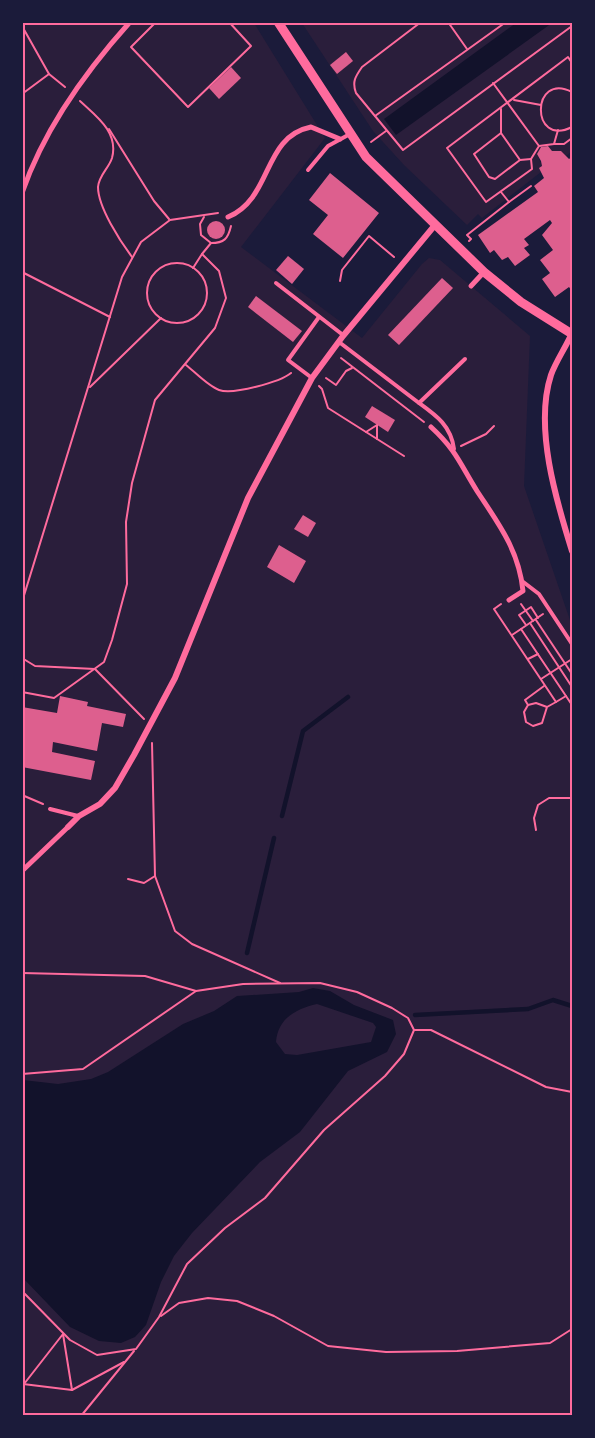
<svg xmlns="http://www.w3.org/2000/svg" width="595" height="1438" viewBox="0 0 595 1438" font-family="'Titillium Web',sans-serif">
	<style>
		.green { fill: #2a1e3b }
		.water { fill: #12122b; fill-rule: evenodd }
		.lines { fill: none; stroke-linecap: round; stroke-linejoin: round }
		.stream { stroke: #12122b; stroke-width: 4.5 }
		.building { fill: #dd5f8e }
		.path { stroke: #ff6b9d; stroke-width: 2 }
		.service { stroke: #ff6b9d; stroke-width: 4 }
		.pedestrian { stroke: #ff6b9d; stroke-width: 5 }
		.minor { stroke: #ff6b9d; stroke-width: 6 }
		.tertiary { stroke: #ff6b9d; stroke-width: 9 }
		.neatline { fill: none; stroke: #ff6b9d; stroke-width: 2 }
	</style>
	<rect width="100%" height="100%" fill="#1b1b3a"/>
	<g class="green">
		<path d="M23,23H254L325,138L241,247L362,338L422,264L429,258L440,260L530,336L524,486L572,626V1415H23Z"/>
		<path d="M302,23H572V151L565,157L552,151L548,146L541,147L537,154L542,166L539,168L541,172L482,218L478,214L467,225L404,165L373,131Z"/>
	</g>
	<g class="water">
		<path d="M516,23H552L396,135L384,119Z"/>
		<path d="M313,988L330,991L354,1005L393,1020L396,1034L387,1052L348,1071L300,1132L260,1162L192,1233L174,1256L161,1282L146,1325L135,1337L121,1343L99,1341L70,1327L23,1278V1080L58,1084L91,1079L108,1072L183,1024L214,1011L237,996L299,992ZM317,1004L373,1023L376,1027L371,1042L297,1055L285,1054L276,1042C278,1018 296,1009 317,1004Z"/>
	</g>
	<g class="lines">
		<g class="stream">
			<path d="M282,816L303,731L348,697"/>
			<path d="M247,953L274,838"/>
			<path d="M415,1015L528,1009L553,1000L572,1006"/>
		</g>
	</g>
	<g class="building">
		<path d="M346,52L353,61L337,74L330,65Z"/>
		<path d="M231,67L241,78L219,99L209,88Z"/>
		<path d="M548,146L552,151H561L569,159L572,157V291L569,287L555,297L542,279L550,273L540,260L553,250L542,235L552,223L550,220L524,239L529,245L524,248L530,255L515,266L508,257L502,260L494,250L490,253L478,235L538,192L534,186L544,178L539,168L542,166L541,161L537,154L541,147Z"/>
		<path d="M330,173L379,213L343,258L313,234L328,215L309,200Z"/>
		<circle cx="216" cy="230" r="9"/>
		<path d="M288,256L304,269L292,284L276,270Z"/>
		<path d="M442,278L453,288L399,345L388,335Z"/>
		<path d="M256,296L302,331L293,342L248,307Z"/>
		<path d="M372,406L395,420L388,432L365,417Z"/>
		<path d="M303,515L316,523L308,537L294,529Z"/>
		<path d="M279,545L306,561L294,583L267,567Z"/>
		<path d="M60,696L88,702L87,706L126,714L123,727L102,723L97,751L53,742L52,752L95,761L91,780L22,767V707L57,713Z"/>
	</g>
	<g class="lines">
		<g class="path">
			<path d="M156,22L131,47L188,107L251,46L229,22"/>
			<path d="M421,22L362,67C355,77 352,82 356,93L403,150L572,26"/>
			<path d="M448,22L467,49"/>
			<path d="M22,26L49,74L65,87"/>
			<path d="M493,83L539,146L531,159L532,169L486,202L447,148L568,57L572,63"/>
			<path d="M572,92C531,71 530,148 572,127"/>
			<path d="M22,94L49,74"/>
			<path d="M514,100L541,105"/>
			<path d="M80,101C96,116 119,132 112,158C109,168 99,175 98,187C98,207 120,241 132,257"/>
			<path d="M501,109V133L520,160L531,159"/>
			<path d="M375,116L506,22"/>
			<path d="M109,129L154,201L169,219"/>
			<path d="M501,133L474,154L489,177L495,179L520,160"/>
			<path d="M371,142L386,131"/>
			<path d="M554,144H564L572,138"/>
			<path d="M539,146L554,144L558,130"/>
			<path d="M509,202L531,186"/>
			<path d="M204,217L200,224L201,235L211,243C224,243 228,239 231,226"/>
			<path d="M469,241L471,239L467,235L509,202L501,192"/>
			<circle cx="177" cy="293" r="30"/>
			<path d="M193,268L202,254"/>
			<path d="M22,272L110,317"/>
			<path d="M340,281L342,270L369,236L394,257"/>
			<path d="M341,358L424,422"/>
			<path d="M186,365C195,372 208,386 219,390C233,395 280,382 291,373"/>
			<path d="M326,378L336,385L346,371L352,368"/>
			<path d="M319,386L322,389L328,408L404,456"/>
			<path d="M90,387L161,318"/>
			<path d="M366,432L377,425V439"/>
			<path d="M461,446L486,434L494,426"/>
			<path d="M22,602L122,277L141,242L170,220L218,213"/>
			<path d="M501,604L494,609L556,702L547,707L542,723L533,726L526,722L524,712L528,705L536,703L547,707"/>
			<path d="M521,604L533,621"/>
			<path d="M536,620L572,674"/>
			<path d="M530,623L572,687"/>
			<path d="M526,625L519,615L531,607L538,618"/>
			<path d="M521,629L543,614"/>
			<path d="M512,635L521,629L572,705"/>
			<path d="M22,658L35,666L95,669L144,719"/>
			<path d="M528,659L538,654"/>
			<path d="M541,679L572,659"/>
			<path d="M22,692L54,698L104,662L112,640L127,584L126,522L132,483L155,400L215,328L226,298L219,271L202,254L211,243"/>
			<path d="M556,702L566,696"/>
			<path d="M528,705L525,700L544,686"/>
			<path d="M152,743L155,876L175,931L192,944L280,983"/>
			<path d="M22,795L43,804"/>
			<path d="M536,830L534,818L538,805L549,798H572"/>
			<path d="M128,879L144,883L155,876"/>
			<path d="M22,973L145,976L196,991"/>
			<path d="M414,1030H431L546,1087L572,1092"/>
			<path d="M22,1074L83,1069L196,991L243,984L320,983L357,992L392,1008L408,1018L414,1030L404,1054L385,1076L324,1130L265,1198L225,1228L187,1264L159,1317L136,1349L97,1355L70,1340L22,1291"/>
			<path d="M161,1316L179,1303L208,1298L237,1301L274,1316L328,1346L386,1352L457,1351L550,1343L572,1329"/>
			<path d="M23,1384L72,1390L124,1362"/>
			<path d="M24,1384L63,1334L72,1390"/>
			<path d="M81,1416L134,1351"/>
		</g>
		<g class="service">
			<path d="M308,170L328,146L350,134"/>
			<path d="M276,283L343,335"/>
			<path d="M339,342L419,403L465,359"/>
			<path d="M312,378L288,360L319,317"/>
			<path d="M419,403C437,416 451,426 454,449"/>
			<path d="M522,581L539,594L572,644"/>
			<path d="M50,809L78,816"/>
		</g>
		<g class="pedestrian">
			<path d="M22,193C44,129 85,72 130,22"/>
			<path d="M228,217C273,198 262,137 311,127L340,139"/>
			<path d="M471,286L484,272"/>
			<path d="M431,427C457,451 460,464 477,491C498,523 519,550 523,591L509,600"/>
			<path d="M22,871L68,827"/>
		</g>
		<g class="minor">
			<path d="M572,333C566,347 556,361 551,375C534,427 556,500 572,551"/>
			<path d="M68,827L79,816L100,804L115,788L134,755L175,678L248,498L312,378L343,336L435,225"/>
		</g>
		<path class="tertiary" d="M278,22L366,157L484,272L521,302L572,334"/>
	</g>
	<rect width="595" height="1438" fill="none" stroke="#1b1b3a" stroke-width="48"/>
	<rect x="24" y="24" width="547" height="1390" class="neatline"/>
</svg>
